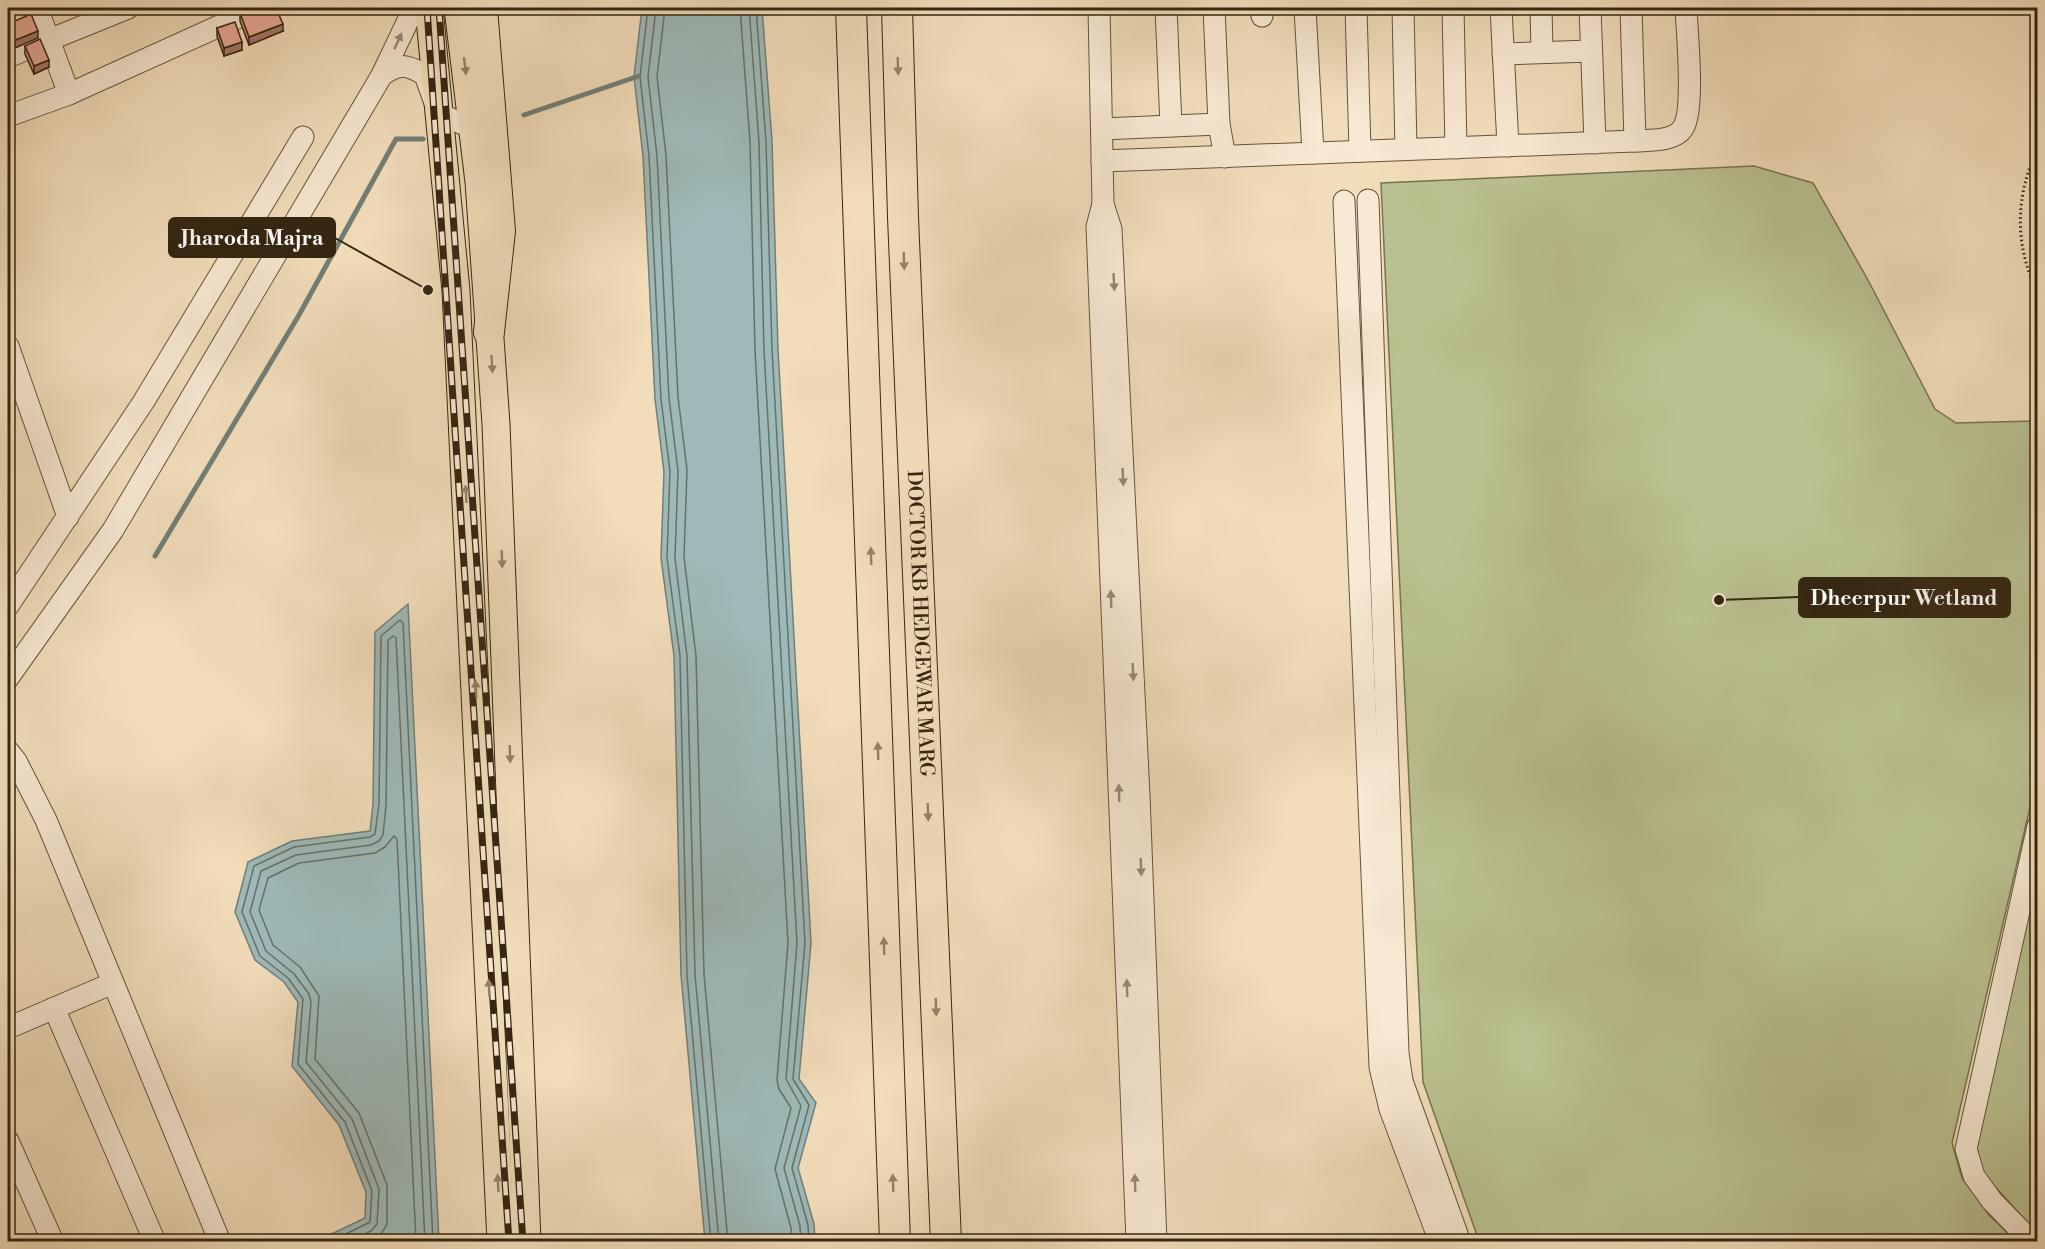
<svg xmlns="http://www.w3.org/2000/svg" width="2045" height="1249" viewBox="0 0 2045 1249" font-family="'Libre Bodoni',serif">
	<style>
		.green { fill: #bac190; stroke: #777451; stroke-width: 1.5 }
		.water { fill: #9dbab9; stroke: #737f76; stroke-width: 1.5 }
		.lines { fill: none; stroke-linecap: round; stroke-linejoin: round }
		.shore { stroke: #687066; stroke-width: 1.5 }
		.stream { stroke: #737f76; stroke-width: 5 }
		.minor-casing { stroke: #64543c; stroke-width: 23 }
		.major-casing { stroke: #342612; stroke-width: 29 }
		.highway-casing { stroke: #342612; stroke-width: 32 }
		.path { stroke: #342612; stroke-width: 3; stroke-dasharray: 1.5 3; stroke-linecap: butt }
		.minor { stroke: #f7e9d3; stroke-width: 21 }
		.major { stroke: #f2ddbb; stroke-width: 27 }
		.highway { stroke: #f2ddbb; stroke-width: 30 }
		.rail-casing { stroke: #342612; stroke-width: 7 }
		.rail { stroke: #f7e9d3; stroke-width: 4.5; stroke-dasharray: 14; stroke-linecap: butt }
		.wall { fill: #c89082; stroke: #342612; stroke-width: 1.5 }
		.shaded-wall { fill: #a2766a; stroke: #342612; stroke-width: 1.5 }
		.building { fill: #e8a897; stroke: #342612; stroke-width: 1.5 }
		.oneway { fill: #968872 }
		.oneway2 { fill: #938266 }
		.labels { text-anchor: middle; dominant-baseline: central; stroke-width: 6; stroke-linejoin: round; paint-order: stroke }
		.street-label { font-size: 20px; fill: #342612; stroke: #f7e9d3 }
		.leader { fill: none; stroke: #342612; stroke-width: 2 }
		.callout-dot { fill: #342612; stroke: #f7e9d3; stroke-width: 2 }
		.callout { fill: #342612; stroke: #342612; stroke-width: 2 }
		.callout-label { font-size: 21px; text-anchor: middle; font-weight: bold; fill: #fff }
	</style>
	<rect width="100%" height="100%" fill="#f2ddbb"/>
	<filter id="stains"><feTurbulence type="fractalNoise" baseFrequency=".00333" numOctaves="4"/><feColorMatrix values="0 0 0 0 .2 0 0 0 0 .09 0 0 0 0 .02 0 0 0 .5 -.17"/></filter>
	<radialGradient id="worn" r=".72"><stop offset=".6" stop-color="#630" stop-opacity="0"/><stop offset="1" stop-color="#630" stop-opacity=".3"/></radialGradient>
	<g class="green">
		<path d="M1754,166L1813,183L1868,280L1935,409L1956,423L2037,421V777L1952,1143L1962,1178L1989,1215L2016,1241H1479L1423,1082L1381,183Z"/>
		<path d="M2037,872V1233L1982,1172L1976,1142Z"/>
	</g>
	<g class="water">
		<path d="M642,8H762L772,141L778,349L811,943L799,1079L816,1103L798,1168L814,1224L815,1241H705L681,975L674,656L661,558L664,472L655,399L643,156L634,77Z"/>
		<path d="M408,604L439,1241H317L365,1218L366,1192L339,1125L292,1066L298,1002L284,982L255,960L235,912L248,862L292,841L370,831L373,804L375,632Z"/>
	</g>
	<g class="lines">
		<g class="shore">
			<path d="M648,8L640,77L649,156L661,399L670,471L667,558L680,656L687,975L711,1242"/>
			<path d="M656,8L648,77L657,156L669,398L678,471L675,558L687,656L695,974L719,1242"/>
			<path d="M665,8L657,77L666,155L678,397L687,470L684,557L696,656L704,974L728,1242"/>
			<path d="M740,8L750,142L755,350L788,943L777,1080L779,1089L791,1108L775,1169L791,1228L792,1242"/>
			<path d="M749,8L759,142L764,350L797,943L786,1079L801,1106L784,1168L800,1226L801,1242"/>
			<path d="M756,8L766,142L772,349L805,943L793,1079L809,1105L792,1168L808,1225L809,1242"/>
			<path d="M330,1242L370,1222L372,1191L345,1122L298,1064L303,999L288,978L260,956L242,912L254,866L294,847L370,837L375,834L379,804L381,636L400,620L403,623L433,1242"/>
			<path d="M348,1242L371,1231L377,1224L379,1189L352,1119L306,1062L311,1003L309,994L294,974L266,951L250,912L261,871L296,855L371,845L379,841L383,835L386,806L388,640L393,636L396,638L425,1242"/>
			<path d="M369,1242L381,1234L387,1224V1185L359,1113L315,1059L319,996L300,967L273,945L259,910L268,878L299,863L375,853L385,847L394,836L397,839L416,1242"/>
		</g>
		<g class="stream">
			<path d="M524,115L639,76"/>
			<path d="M155,556L299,315L396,139H423"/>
		</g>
		<defs>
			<g id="minor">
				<path d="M1099,8L1103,204L1097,227L1137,1242"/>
				<path d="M1166,8L1171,126"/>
				<path d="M1214,8L1219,124L1225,157"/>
				<path d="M1262,8V16"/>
				<path d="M1305,8L1313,153"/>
				<path d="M1356,8L1360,151"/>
				<path d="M1403,8L1406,149"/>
				<path d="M1453,8L1456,148"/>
				<path d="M1501,8L1508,146"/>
				<path d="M1541,8L1542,52"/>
				<path d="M1590,8L1595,143"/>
				<path d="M1631,8L1635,141"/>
				<path d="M1503,54L1591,51"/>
				<path d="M8,57L49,40L37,8"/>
				<path d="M382,75C400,63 406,64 425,75L439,114L473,128"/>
				<path d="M69,94L49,40L128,8"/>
				<path d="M8,116L69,94L259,8"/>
				<path d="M1102,129L1219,124"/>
				<path d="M1102,161L1635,141C1649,140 1674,142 1683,128C1695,110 1687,33 1686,8"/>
				<path d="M1368,200L1398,1053L1402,1081L1460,1242"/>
				<path d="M1344,201L1380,1067L1390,1109L1440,1242"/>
				<path d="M1103,204L1111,229L1139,795L1156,1242"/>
				<path d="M8,346L68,517"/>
				<path d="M8,606L144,401L303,137"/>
				<path d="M8,678L113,530L382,75L414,8"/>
				<path d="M8,751L16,761L46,820L220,1242"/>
				<path d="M54,1008L155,1242"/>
				<path d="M8,1028L113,983"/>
				<path d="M8,1141L53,1242"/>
				<path d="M2032,1242L1992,1201L1974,1176L1966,1149L2038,826"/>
			</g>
			<g id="major">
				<path d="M429,8L456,291L501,1242"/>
				<path d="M458,8L479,182L496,424L527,1242"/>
			</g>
			<g id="highway">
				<path d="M482,8L500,231L489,332"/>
				<path d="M851,8L895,1242"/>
				<path id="s1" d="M897,8L903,217L946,1242"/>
			</g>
		</defs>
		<use href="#minor" class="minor-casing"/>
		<use href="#major" class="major-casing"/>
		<use href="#highway" class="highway-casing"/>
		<path class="path" d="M2038,148C2034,154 2032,162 2029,170C2015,211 2018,254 2038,293"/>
		<use href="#minor" class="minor"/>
		<use href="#major" class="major"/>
		<use href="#highway" class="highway"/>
		<defs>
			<g id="rail">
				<path d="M427,8L509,1242"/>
				<path d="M439,8L523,1242"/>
			</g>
		</defs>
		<use href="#rail" class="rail-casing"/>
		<use href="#rail" class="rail"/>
	</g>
	<g class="wall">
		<path d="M240,13L283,31L249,45L240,21Z"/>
		<path d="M217,28L242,50L224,56L217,36Z"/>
		<path d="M25,46L49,67L34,74L25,54Z"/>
	</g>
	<g class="shaded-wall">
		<path d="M283,24V31L249,45V37Z"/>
		<path d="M38,31V38L8,51V43Z"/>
		<path d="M242,42V50L224,56V48Z"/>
		<path d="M49,60V67L34,74V66Z"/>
		<path d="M14,183V194L8,197V185Z"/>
	</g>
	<g class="building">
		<path d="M253,8H276L283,24L249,37L240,13Z"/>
		<path d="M31,14L38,31L8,43V24Z"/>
		<path d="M235,22L242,42L224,48L217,28Z"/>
		<path d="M40,39L49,60L34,66L25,46Z"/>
		<path d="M8,166L14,183L8,185Z"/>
	</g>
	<defs><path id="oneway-solid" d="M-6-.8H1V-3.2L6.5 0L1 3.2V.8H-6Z" transform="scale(1.5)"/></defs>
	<g class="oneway">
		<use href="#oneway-solid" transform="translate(398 41) rotate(-65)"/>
		<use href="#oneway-solid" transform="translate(1114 282) rotate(87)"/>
		<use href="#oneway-solid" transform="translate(1123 477) rotate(87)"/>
		<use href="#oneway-solid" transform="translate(1111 599) rotate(-92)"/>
		<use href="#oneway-solid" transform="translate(1133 672) rotate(87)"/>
		<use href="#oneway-solid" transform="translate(1119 793) rotate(-92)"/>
		<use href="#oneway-solid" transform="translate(1141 867) rotate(88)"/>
		<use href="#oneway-solid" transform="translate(1127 988) rotate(-92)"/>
		<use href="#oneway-solid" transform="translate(1135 1183) rotate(-92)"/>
	</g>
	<g class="oneway2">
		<use href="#oneway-solid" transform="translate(465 66) rotate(83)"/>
		<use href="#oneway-solid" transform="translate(898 66) rotate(88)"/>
		<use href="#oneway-solid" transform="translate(904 261) rotate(88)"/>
		<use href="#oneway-solid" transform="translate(492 364) rotate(86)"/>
		<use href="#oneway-solid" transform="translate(466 494) rotate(-93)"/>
		<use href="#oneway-solid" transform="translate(871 556) rotate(-92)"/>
		<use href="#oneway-solid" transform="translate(502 559) rotate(88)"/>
		<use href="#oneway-solid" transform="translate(476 689) rotate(-93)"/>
		<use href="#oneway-solid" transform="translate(878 751) rotate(-92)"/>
		<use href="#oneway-solid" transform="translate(510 754) rotate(88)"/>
		<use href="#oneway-solid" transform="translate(928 812) rotate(88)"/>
		<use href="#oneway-solid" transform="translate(884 946) rotate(-92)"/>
		<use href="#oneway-solid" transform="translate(489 988) rotate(-93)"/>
		<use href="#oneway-solid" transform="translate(936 1007) rotate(88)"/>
		<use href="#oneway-solid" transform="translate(498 1183) rotate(-93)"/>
		<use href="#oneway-solid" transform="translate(893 1183) rotate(-92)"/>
	</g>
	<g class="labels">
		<g class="street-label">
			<text stroke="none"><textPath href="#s1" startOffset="616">DOCTOR KB HEDGEWAR MARG</textPath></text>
		</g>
	</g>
	<path class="leader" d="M428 290L335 238M1719 600L1799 597"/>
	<g class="callout-dot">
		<circle cx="428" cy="290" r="6"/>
		<circle cx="1719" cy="600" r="6"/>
	</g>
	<g class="callout">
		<rect x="169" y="218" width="166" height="39" rx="6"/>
		<rect x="1799" y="578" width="211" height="39" rx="6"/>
	</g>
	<g class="callout-label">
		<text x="252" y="245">Jharoda Majra</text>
		<text x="1904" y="605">Dheerpur Wetland</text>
	</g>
	<rect width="2045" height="1249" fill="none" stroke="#f2ddbb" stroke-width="30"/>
	<rect x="9" y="9" width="2027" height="1231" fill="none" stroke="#342612" stroke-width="3"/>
	<rect x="15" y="15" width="2015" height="1219" fill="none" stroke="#342612" stroke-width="1.5"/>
	<rect width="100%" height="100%" filter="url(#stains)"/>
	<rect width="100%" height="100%" fill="url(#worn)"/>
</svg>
